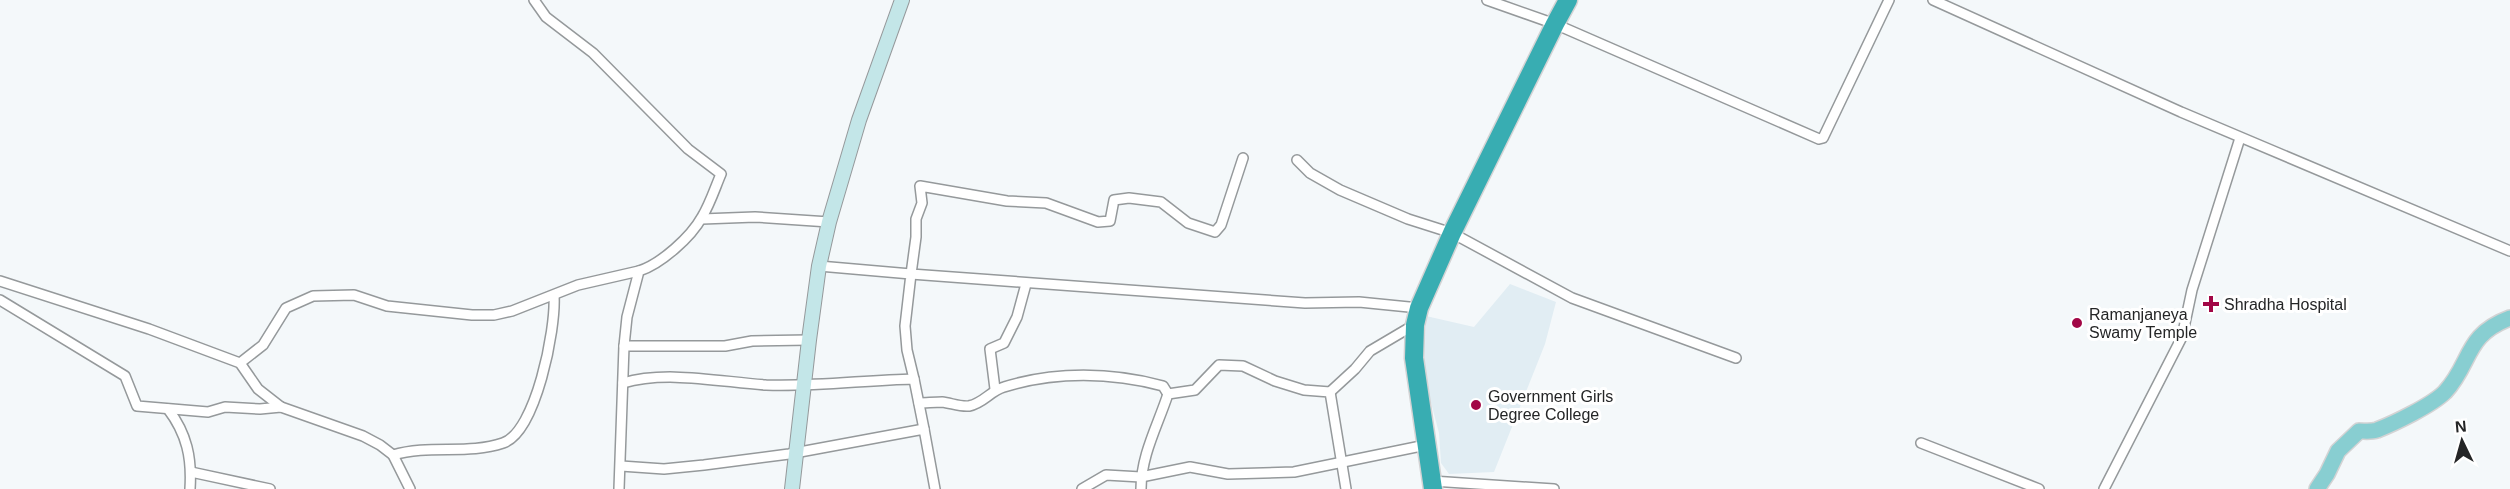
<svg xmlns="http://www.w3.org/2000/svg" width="2510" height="489" viewBox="0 0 2510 489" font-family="Helvetica,sans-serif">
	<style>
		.built { fill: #e1edf3 }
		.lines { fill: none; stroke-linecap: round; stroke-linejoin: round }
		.street-casing { stroke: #95999b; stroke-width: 12 }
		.secondary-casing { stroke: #95999b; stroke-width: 16 }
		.primary-casing { stroke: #d3d3d4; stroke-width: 18 }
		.highway-casing { stroke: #d3d3d4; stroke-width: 21 }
		.street { stroke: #fff; stroke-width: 9 }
		.secondary { stroke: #c3e6e8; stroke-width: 14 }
		.primary { stroke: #88ced1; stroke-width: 15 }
		.highway { stroke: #38adb2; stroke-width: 18 }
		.poi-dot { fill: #a20746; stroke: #fff; stroke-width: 2 }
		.labels { text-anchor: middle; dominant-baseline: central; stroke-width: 6; stroke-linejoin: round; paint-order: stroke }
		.poi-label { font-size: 16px; fill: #242526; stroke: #fff; text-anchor: start }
	</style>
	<rect width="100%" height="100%" fill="#f4f8fa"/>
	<path class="built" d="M1510,284L1556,302L1545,344L1494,472L1449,474L1441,463L1439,433L1424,376L1426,316L1474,327Z"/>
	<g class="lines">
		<defs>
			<g id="street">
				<path d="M534,0L546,17L593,53L688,149L721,174C715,188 710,204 702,217C691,237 661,264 639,271L627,317L624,346L619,489"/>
				<path d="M1487,0L1555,24L1819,139L1823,138L1889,0"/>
				<path d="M1933,0L2181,112L2510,251"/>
				<path d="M1243,158L1221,225L1215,232L1188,223L1161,202L1129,198L1114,200L1110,221L1098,222L1046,203L1007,201L920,186L922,203L916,219V237L911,274L1305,303L1359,302L1419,308"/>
				<path d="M1297,160L1310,173L1340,190L1408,219L1452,233L1572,298L1736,358"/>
				<path d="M702,219L755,217L829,222"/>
				<path d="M819,266L911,274L905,326L907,350L914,379"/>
				<path d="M0,281L149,329L240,363L258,389L281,407"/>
				<path d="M0,300L125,376L137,406L208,412L225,407L260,409L281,407L363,436L380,445L393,455L410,489"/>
				<path d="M624,346H725L752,341L809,340"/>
				<path d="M240,363L263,345L286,308L313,296L354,295L387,306L472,315H494L512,311L578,285L639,271"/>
				<path d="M623,383C666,370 721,382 766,385C815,387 865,380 914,379L924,429"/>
				<path d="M995,389L990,349L1004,343L1017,317L1026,284"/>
				<path d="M1330,392L1355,369L1370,351L1414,325"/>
				<path d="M919,403C926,403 934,402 942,402C951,403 960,407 969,406C984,403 990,391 1004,387C1055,371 1112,372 1163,386L1168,394"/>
				<path d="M168,409C187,434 192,458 190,489"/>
				<path d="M1921,443L2039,489"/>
				<path d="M393,455C430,444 468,455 503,443C536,432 556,329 554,296"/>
				<path d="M621,466L664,469L704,465L789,454L924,429L935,489"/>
				<path d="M191,472L270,489"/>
				<path d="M1432,481L1554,489"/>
				<path d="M1082,489L1106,475L1141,477L1190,467L1228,474L1294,472L1426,445"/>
				<path d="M1141,489C1141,455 1158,425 1168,394L1195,390L1219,365L1243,366L1275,381L1304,390L1330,392L1346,489"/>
				<path d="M2104,489L2182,337L2192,290L2240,138"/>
			</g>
			<path id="secondary" d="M792,489L809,340L819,266L829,222L859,120L902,0"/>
			<path id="primary" d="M2317,489L2327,474L2338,451L2359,431C2365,431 2371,432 2377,430C2395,423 2432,405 2445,392C2472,363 2464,335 2510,318"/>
			<path id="highway" d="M1433,489L1414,358L1415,325L1419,308L1452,233L1555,24L1568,0"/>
		</defs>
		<use href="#street" class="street-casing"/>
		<use href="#secondary" class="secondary-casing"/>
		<use href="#primary" class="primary-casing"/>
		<use href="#highway" class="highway-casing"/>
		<use href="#street" class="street"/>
		<use href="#secondary" class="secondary"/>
		<use href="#primary" class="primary"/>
		<use href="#highway" class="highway"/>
	</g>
	<g class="poi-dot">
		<path d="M2208 295h6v6h6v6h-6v6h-6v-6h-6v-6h6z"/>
		<circle cx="2077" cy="323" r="6"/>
		<circle cx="1476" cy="405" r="6"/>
	</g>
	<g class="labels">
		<g class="poi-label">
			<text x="2224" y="304">Shradha Hospital</text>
			<text x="2089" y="314">Ramanjaneya<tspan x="2089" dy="18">Swamy Temple</tspan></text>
			<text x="1488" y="396">Government Girls<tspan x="1488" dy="18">Degree College</tspan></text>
		</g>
	</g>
	<g transform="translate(2462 441) rotate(355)" stroke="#ffffff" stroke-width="4.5" paint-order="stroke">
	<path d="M0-4.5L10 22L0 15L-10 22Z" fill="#242526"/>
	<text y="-9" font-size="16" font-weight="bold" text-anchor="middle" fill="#242526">N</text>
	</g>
</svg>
